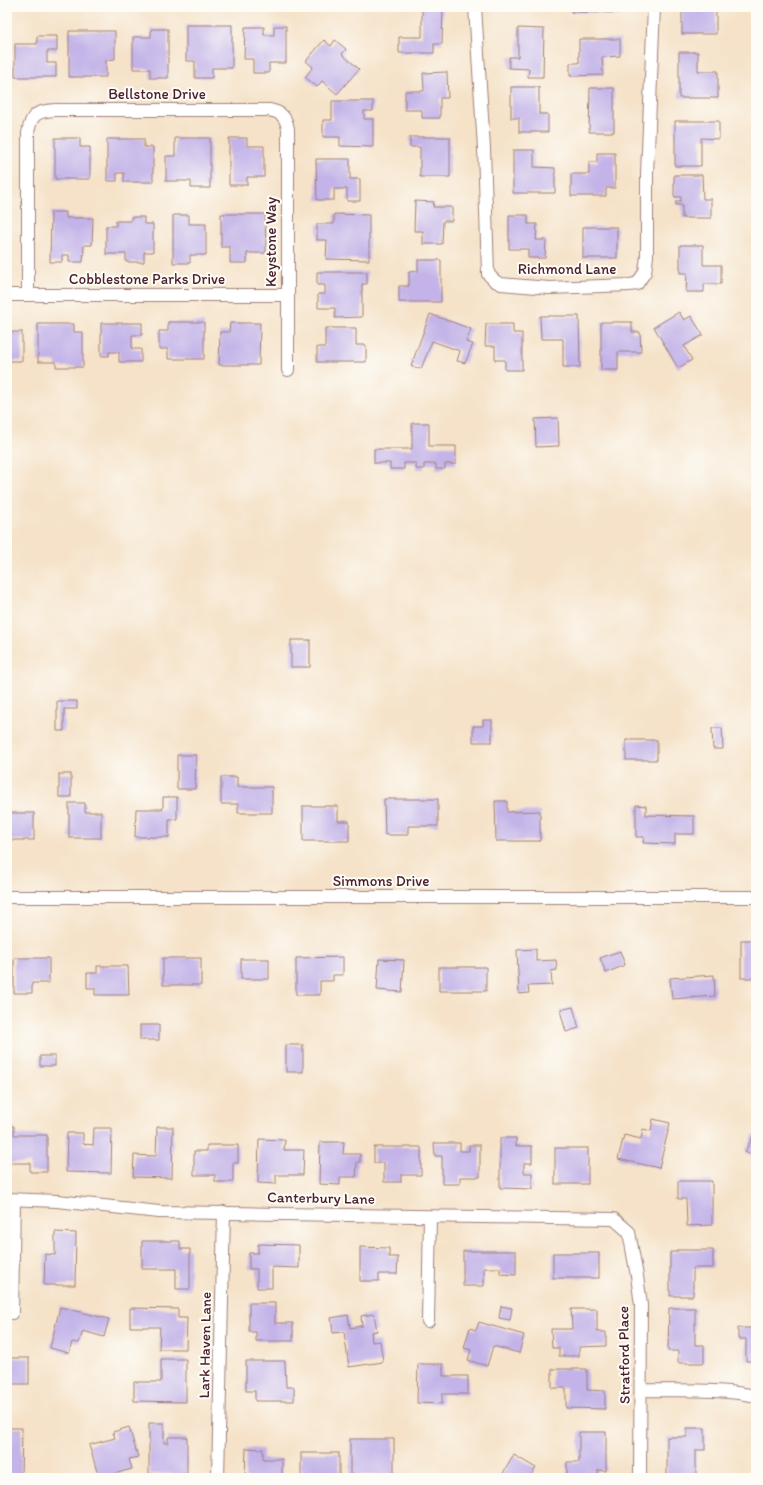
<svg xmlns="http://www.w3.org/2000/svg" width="763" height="1485" viewBox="0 0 763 1485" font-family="Itim,sans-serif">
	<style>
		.building { fill: #c3b3e8 }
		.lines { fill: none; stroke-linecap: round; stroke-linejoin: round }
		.street-casing { stroke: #a0807a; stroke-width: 14 }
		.street { stroke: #fff; stroke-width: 12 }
		.labels { text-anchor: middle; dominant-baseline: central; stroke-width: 4; stroke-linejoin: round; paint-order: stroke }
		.street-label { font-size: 15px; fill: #4a1f2b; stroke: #fdfcf7 }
	</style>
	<rect width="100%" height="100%" fill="#fdfcf7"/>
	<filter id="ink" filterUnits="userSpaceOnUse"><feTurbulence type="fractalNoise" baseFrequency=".025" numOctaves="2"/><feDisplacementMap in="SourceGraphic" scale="8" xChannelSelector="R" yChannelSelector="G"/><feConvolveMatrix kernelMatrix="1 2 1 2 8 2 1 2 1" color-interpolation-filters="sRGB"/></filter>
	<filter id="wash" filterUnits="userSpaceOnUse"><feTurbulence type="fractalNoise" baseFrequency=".012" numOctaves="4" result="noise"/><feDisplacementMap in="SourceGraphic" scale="16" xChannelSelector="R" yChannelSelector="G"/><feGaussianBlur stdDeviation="0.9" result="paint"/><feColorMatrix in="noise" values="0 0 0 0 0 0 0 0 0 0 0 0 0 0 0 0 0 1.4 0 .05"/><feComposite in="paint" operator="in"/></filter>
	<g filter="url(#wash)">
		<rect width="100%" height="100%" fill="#f5e2c8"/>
		<g id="blocks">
			<g class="building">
				<path d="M422,7H443L442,44H434V53H399V37H422Z"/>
				<path d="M572,7H622V13L571,12Z"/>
				<path d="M682,7L716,8V34H682Z"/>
				<path d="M186,25H232V68H212V78H195V61H186Z"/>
				<path d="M274,26H286V63H269V73H253V59H244L245,27H264V35H274Z"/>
				<path d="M518,28L544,29L543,77H528L529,69L509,68V57H518Z"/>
				<path d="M151,29H168V78H150V69H133V37H151Z"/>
				<path d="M69,31H115V59L106,60V77H69Z"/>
				<path d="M37,36H57V51H47V63H56V77H15V44H37Z"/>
				<path d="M579,39H620V56L602,57L603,75L570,76V63H579Z"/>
				<path d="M324,40L331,46L335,40L346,49L342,54L359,69L337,94L322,81L317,87L305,77L313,67L306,61Z"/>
				<path d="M679,52H698V71H718V98H679Z"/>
				<path d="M447,72L448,98H440V118H422V110H405V91H424L423,73Z"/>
				<path d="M511,87H539V114H548V132H519V118H511Z"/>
				<path d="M590,88H614V132H589Z"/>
				<path d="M332,101H373V111H364V119H373V147L340,146V137H323V120H332Z"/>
				<path d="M675,121H719V139L701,138V166H675Z"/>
				<path d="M410,137H450V177H420V147H410Z"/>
				<path d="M55,138H80V147H90V179H55Z"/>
				<path d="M175,138H210V188H191V181H166V156H175Z"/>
				<path d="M229,138H247V146H264V177H247V185H229Z"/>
				<path d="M107,139H144V147H153V182H124V173H117V181H107Z"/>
				<path d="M513,150H534V167L555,168V193H513Z"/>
				<path d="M597,153H615V188H606V196H571V174H589V162H597Z"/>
				<path d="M316,159H350V179H360V201H347V189H334V200H317Z"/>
				<path d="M674,175H702L703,199H711V218H682V205H676V201H681V197H674Z"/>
				<path d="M415,201L434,202L433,207H452V221H443L442,244H423V231H414Z"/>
				<path d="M51,212H66V218H93L92,245H84L83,262H69V255H62V262H50Z"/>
				<path d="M221,214H265L266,253H247V263H230V247H221Z"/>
				<path d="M334,214L369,215V260L326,259L327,240H317V224H334Z"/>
				<path d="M173,215H189V224H206V255H190V263H173Z"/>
				<path d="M509,215H528V224H537L536,240H546L545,258H528V249H509Z"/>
				<path d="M131,217H144V224H153V252H144V262H126V254H106V226H116V221H131Z"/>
				<rect x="583" y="227" width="34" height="31"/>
				<path d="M680,245H703V265H721V284H704V292H686L687,273H680Z"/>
				<path d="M418,260H441V302H399V286H409V272L418,271Z"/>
				<path d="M317,272H367V284H362V317L335,318V308H318V294H325V285H317Z"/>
				<path d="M679,312L684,320L691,316L703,335L684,346L692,360L678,368L654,327Z"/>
				<path d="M430,314L471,329L466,342L473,344L465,363L457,361L460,351L432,341L421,369L411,366Z"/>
				<path d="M540,316H579L580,367H563V339H541Z"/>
				<path d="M168,322H204V359H168V349H159V331H168Z"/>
				<path d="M601,322H632V332H640L641,352H618V370H601Z"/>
				<path d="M101,323H142V335H132V349H141V362H119V352H109V356H101Z"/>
				<path d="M230,323H260L259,365H219L220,332H229Z"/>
				<path d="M38,324H74V332H83V367H56V362H38Z"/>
				<path d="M486,324H513V333H522V370H505V360H495V346H485Z"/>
				<path d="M325,328H356V345H366V362H317V347H325Z"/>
				<rect x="7" y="332" width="15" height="29"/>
				<path d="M558,418L559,446L536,447L535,419Z"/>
				<path d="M412,423H429V446H456V464H445V469H436V464H424V469H416V463H404V469H390V463H374V449H412Z"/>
				<rect x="291" y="640" width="19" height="27"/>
				<rect x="7" y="645" width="3" height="43"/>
				<path d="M57,701H77V709H64V731H57Z"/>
				<path d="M483,720H492V742H473V726H483Z"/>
				<path d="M712,728H722L723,749H713Z"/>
				<rect x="626" y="740" width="31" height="20"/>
				<path d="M177,755H196L195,789H177Z"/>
				<rect x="59" y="774" width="12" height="23"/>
				<path d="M221,777H237V787H272V813H238V804H221Z"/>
				<path d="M163,797H177V819H169V837H135L136,809H163Z"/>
				<path d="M384,799H438V826H408V835H385Z"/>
				<path d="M495,801H507V812L540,811V841H496Z"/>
				<path d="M69,803H85V812H101V838H69Z"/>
				<path d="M636,805L646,806V815L694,816V834H675V844L643,843L644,837H636Z"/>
				<path d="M303,806H338V821H349V841H303Z"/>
				<rect x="7" y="813" width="27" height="27"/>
				<rect x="741" y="940" width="15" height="38"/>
				<path d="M536,949V961L556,960L557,970L551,971L552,985L528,986L529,993L519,994L517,950Z"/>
				<path d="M620,951L625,965L606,973L600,958Z"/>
				<path d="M343,957V975H333V981H320V995H296V958Z"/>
				<path d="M14,958H49V983H32V993H14Z"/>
				<rect x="163" y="958" width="38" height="27"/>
				<rect x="241" y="959" width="28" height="20"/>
				<path d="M379,959L404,960L402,992L377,990Z"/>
				<path d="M97,966H128L129,995H95V988H87V973H97Z"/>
				<rect x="439" y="967" width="47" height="24"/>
				<path d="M714,975L715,996L672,999L670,978Z"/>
				<path d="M573,1007L579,1028L566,1032L560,1010Z"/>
				<rect x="140" y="1025" width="19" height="15"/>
				<rect x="286" y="1045" width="17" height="27"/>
				<rect x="40" y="1056" width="15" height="10"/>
				<path d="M653,1119L670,1123L659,1168L618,1159L624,1135L641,1139L643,1129L651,1131Z"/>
				<path d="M7,1126H14V1135H47V1172H30V1163H7Z"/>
				<path d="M157,1127H173L172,1178L133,1177L134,1155L156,1156Z"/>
				<path d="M94,1128H112L111,1173L66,1172L67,1133H83V1144L93,1145Z"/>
				<path d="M754,1134L756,1135V1157L745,1152Z"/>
				<path d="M500,1138H516V1146H532V1163H524V1173H532V1189L500,1188Z"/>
				<path d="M259,1139L285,1140L284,1150H304L303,1175H276V1184L258,1183Z"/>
				<path d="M320,1142H344L343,1154H360V1162H357L356,1177H340V1185L319,1184Z"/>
				<path d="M434,1143H460V1151H469V1145H480V1177H460V1184H442V1156H435Z"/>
				<path d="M207,1145H238V1163H233V1182H215V1175H194V1151H207Z"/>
				<path d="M374,1147H421V1175H401V1182H384V1163H374Z"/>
				<rect x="555" y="1148" width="33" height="36"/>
				<path d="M678,1181H712V1225L687,1226L686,1199H678Z"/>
				<path d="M55,1232L76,1233L75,1285H44L45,1254L55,1255Z"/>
				<path d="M142,1241H180V1249H190V1289H176V1269H142Z"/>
				<path d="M258,1244L299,1245V1268L272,1267V1288H257V1269H249V1253H258Z"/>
				<path d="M360,1247L389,1248V1257H398L397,1274H379V1281H360Z"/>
				<path d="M677,1250H713V1268H693V1296H670V1252H677Z"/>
				<path d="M463,1251H516V1275L500,1274V1268H484V1286H463Z"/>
				<rect x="553" y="1253" width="46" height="25"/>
				<path d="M249,1303H275V1323H293V1341H256V1332H249Z"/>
				<path d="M501,1306L512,1308L510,1320L499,1318Z"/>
				<path d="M60,1307L109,1319L104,1337L83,1331L79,1343L72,1342L69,1353L50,1348Z"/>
				<path d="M130,1308L178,1309V1318H187L186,1349H159L160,1327H130Z"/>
				<path d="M669,1308H695V1345H704V1363H678V1351H668Z"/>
				<path d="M571,1309H597V1332H606V1346L579,1347V1356H559V1348H552L551,1329H572Z"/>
				<path d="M374,1314L377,1331L371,1332L372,1342L380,1341L383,1362L349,1367L344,1332L333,1333L331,1318L348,1315L350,1328L362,1326L361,1316Z"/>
				<path d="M479,1322L524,1335L519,1353L493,1346L487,1366L468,1360L471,1350L464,1348L470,1328L476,1330Z"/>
				<path d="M738,1328H756V1361H746V1339H738Z"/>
				<rect x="7" y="1358" width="22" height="26"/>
				<path d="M161,1359H186V1402L134,1401V1382H161Z"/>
				<path d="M246,1361H285L286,1387H294V1401H255V1391H246Z"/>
				<path d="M418,1364H443V1376H468V1394H442V1404L417,1403Z"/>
				<path d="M552,1369H587V1390L605,1391V1409L566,1408V1388H552Z"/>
				<path d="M149,1423H164V1443H168V1437H187V1474H149Z"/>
				<path d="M129,1427L138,1457L129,1459L132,1469L99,1478L89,1445L115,1438L113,1432Z"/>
				<path d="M7,1428H22L21,1478H7Z"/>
				<path d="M687,1428H705V1450H696V1475H667V1437H687Z"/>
				<path d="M579,1432H606V1471L598,1470V1478H567V1462H579Z"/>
				<rect x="350" y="1439" width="44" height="36"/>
				<path d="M246,1448L263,1449V1459H282V1478H245Z"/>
				<rect x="301" y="1453" width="38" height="25"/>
				<path d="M514,1455L536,1468L529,1478H500Z"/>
				<path d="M438,1474V1478H415V1475Z"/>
				<rect x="58" y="1476" width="24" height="2"/>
			</g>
		</g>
	</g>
	<g filter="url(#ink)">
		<use href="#blocks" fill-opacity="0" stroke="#a0807a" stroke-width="1"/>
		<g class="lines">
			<defs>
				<g id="street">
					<path d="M475,7L484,148L488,274L495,281L501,284L549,288L629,285L637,284L645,272L647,256V174L654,7"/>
					<path d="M7,295H287"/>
					<path d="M28,295V133C31,114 37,111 55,110H269C281,112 286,117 288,129V370"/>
					<path d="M7,897H756"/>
					<path d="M7,1199L57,1201L159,1212L614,1219L629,1232L637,1276L641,1305L640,1478"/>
					<path d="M12,1313L14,1200"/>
					<path d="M428,1321L430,1217"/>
					<path d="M641,1390C679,1391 719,1388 756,1396"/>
					<path d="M218,1478L224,1212"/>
				</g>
			</defs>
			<use href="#street" class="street-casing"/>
			<use href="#street" class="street"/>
		</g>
	</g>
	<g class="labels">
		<g class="street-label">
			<text x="157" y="94">Bellstone Drive</text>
			<text transform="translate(271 242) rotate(-90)">Keystone Way</text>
			<text x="567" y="269">Richmond Lane</text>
			<text x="147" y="279">Cobblestone Parks Drive</text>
			<text x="381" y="881">Simmons Drive</text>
			<text transform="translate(321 1198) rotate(1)">Canterbury Lane</text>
			<text transform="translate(205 1345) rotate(-89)">Lark Haven Lane</text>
			<text transform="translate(624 1355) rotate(-91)">Stratford Place</text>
		</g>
	</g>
	<rect width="763" height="1485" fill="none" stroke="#fdfcf7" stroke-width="24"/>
</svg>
